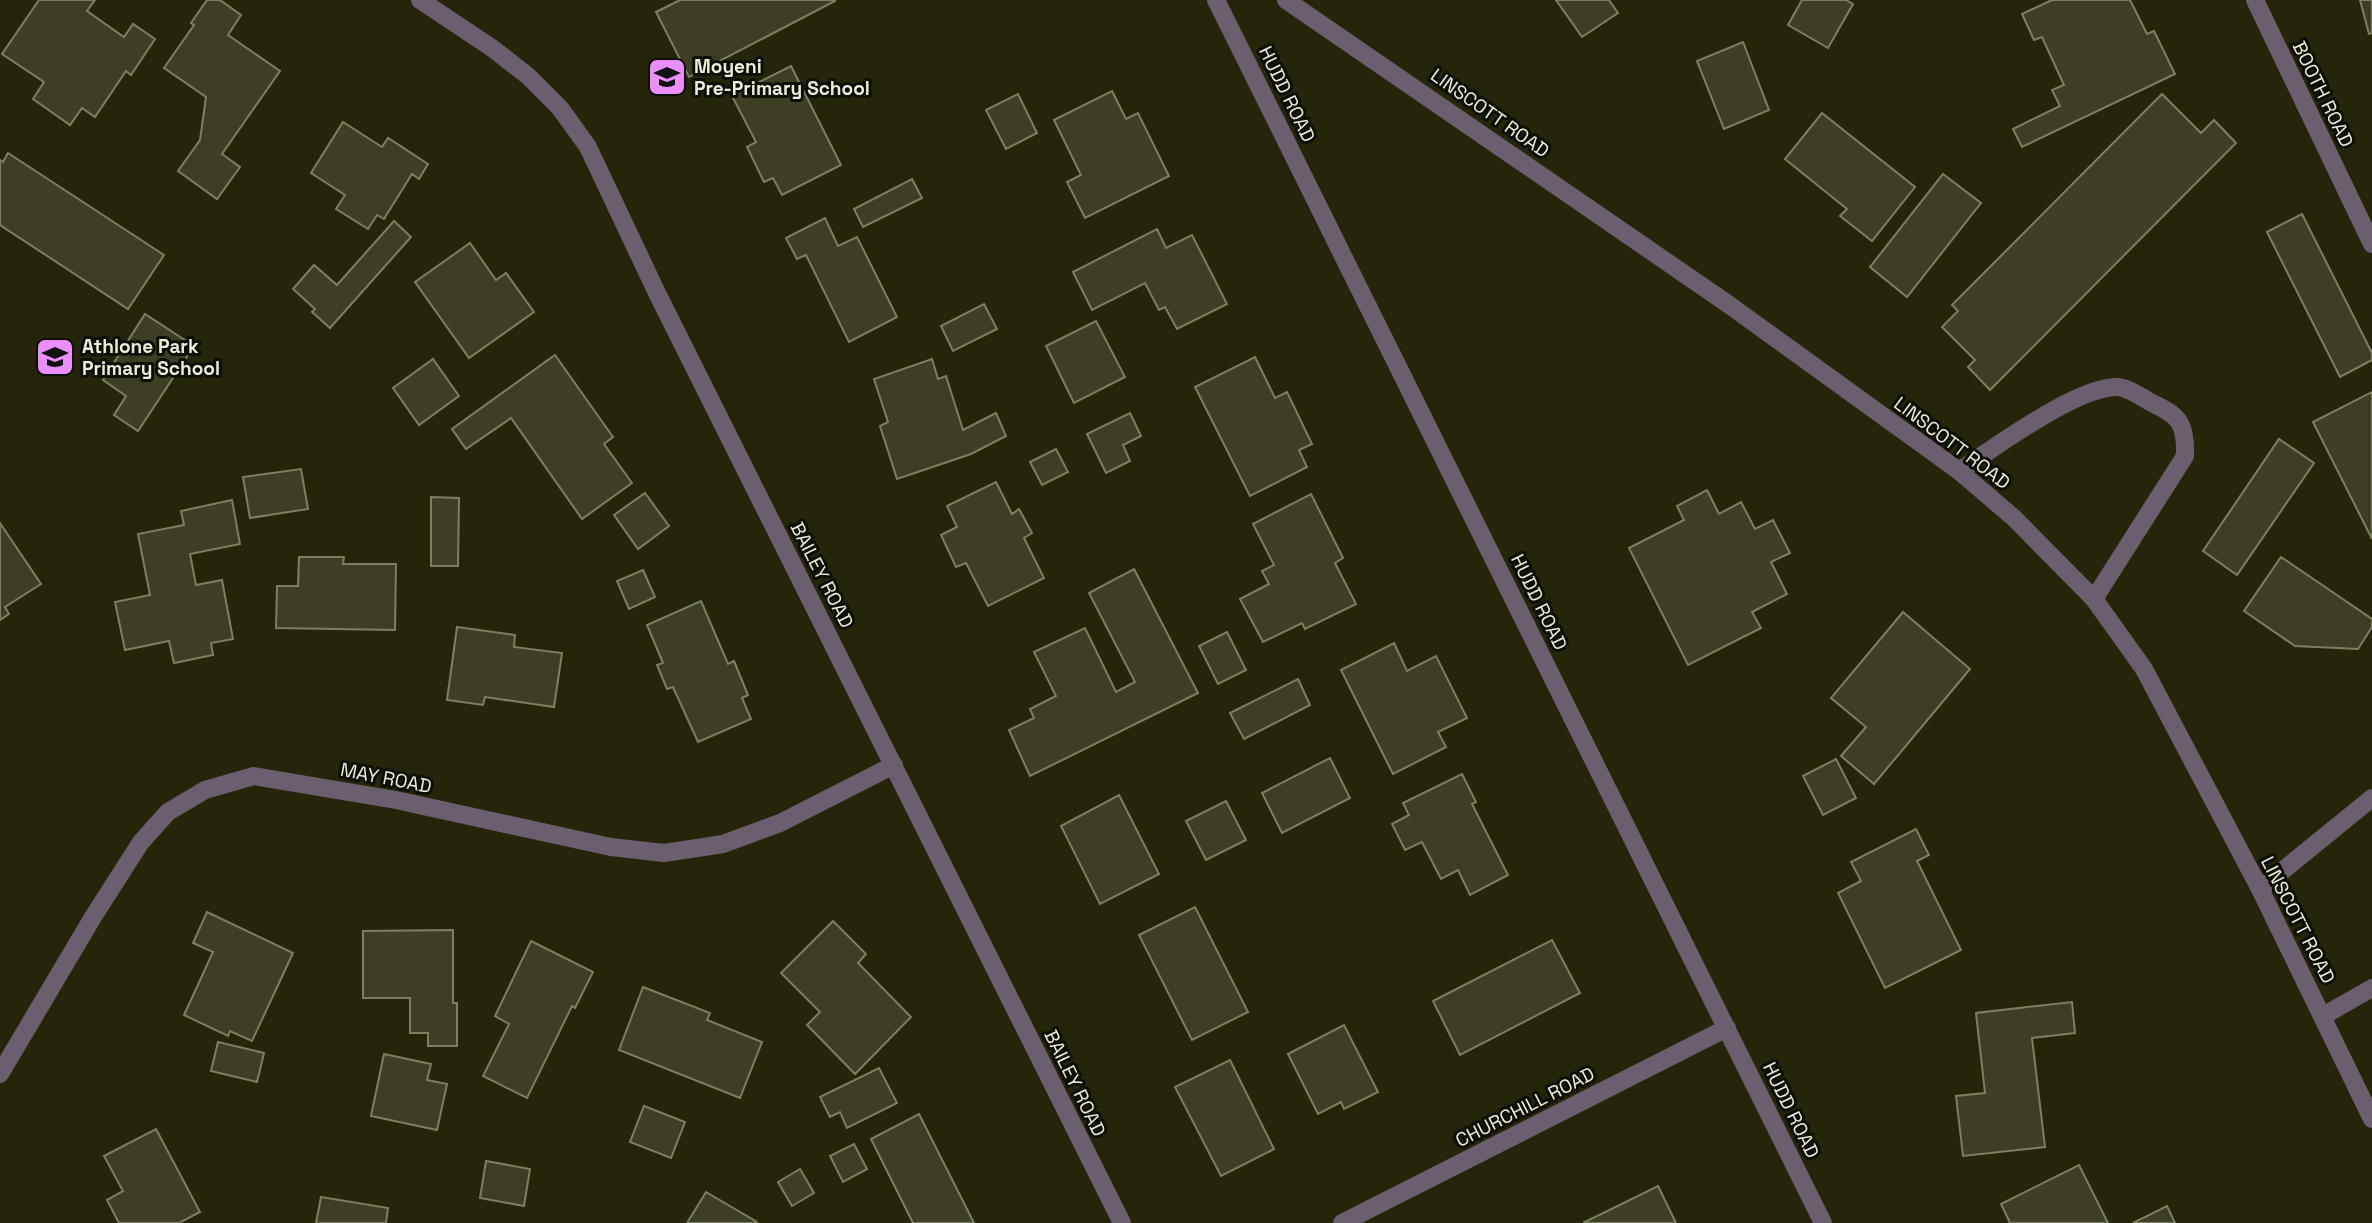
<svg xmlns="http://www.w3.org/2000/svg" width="2372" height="1223" viewBox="0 0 2372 1223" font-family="'Space Grotesk',sans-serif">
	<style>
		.building { fill: #3d3e23; stroke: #7d7f61; stroke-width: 2 }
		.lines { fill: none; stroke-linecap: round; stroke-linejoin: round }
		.service { stroke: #6b5e6e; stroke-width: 18 }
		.minor { stroke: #6b5e6e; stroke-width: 18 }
		.labels { text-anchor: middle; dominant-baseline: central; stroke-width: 6; stroke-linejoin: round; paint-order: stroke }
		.poi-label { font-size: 19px; font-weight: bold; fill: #eceddd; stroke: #0d0e04; text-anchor: start }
		.street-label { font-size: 19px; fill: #eceddd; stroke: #0d0e04 }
	</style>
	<rect width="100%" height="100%" fill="#25250a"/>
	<g class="building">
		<path d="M39,0H95L87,11L124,37L133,24L155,39L131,75L126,71L95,117L82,108L70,125L33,99L44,82L2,54Z"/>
		<path d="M207,0H220L241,15L228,35L280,71L222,154L240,167L217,199L178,171L200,140L206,97L164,68L194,25L191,23Z"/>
		<path d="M680,0H834L835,1L689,77L656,12Z"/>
		<path d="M1556,0H1609L1618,13L1582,37Z"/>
		<path d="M1802,0H1846L1853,4L1828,48L1788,25Z"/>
		<path d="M2052,0H2130L2147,34L2154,31L2175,74L2022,147L2013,129L2060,106L2052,90L2064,85L2042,37L2034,40L2022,14Z"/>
		<path d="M2360,0H2372V33L2369,34Z"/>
		<path d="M1743,42L1769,110L1724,129L1697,61Z"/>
		<path d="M791,66L841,165L782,195L773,178L764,182L747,147L756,142L732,96Z"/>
		<path d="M1112,91L1126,119L1138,113L1169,176L1085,218L1067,182L1081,175L1054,120Z"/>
		<path d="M1018,94L1037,133L1006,149L986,110Z"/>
		<path d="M2162,94L2201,133L2214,120L2236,143L1990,390L1968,367L1975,360L1942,327L1958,311L1952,305Z"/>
		<path d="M1822,113L1915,187L1872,241L1840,216L1847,209L1785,159Z"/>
		<path d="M343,122L382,147L388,138L428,164L419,179L412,174L384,219L377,215L368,229L336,209L345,195L311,173Z"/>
		<path d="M8,153L164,255L128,309L0,225V160L3,162Z"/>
		<path d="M1943,174L1981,203L1907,297L1870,267Z"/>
		<path d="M912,179L922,198L863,227L854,209Z"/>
		<path d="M2302,214L2372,353V360L2340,377L2267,232Z"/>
		<path d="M825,218L838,246L857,237L897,317L849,342L806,255L797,259L786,238Z"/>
		<path d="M394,221L411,237L330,328L312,312L315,309L293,289L314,265L337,285Z"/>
		<path d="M1157,229L1166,248L1192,235L1227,304L1177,329L1165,307L1159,310L1145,283L1092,310L1073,272Z"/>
		<path d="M470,243L496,280L506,273L534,312L469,358L415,282Z"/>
		<path d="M984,304L997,329L953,351L941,326Z"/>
		<path d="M145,314L194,346L138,431L114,415L126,396L103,380Z"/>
		<path d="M1096,321L1125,377L1074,403L1046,346Z"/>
		<path d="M555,355L613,437L604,444L632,483L582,519L511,418L466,449L452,429Z"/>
		<path d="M1255,357L1275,398L1287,392L1312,444L1299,450L1307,467L1250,496L1195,387Z"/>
		<path d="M433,359L459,396L419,425L393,388Z"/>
		<path d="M932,359L938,379L946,376L963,430L996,413L1006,436L971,454L897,479L880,426L888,422L874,379Z"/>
		<path d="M2372,392V539L2313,422Z"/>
		<path d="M1130,413L1141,436L1123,445L1130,461L1106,473L1087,434Z"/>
		<path d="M2279,439L2314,463L2237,575L2203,551Z"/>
		<path d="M1056,449L1068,472L1042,485L1030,462Z"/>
		<path d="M301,469L308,509L250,518L243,477Z"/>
		<path d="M996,482L1012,514L1019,509L1032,533L1024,538L1044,578L988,606L966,563L956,567L941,535L957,527L947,506Z"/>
		<path d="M1707,490L1719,514L1741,502L1755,529L1773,520L1790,553L1771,562L1787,594L1752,612L1761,628L1688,665L1629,548L1684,520L1677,506Z"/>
		<path d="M645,493L669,526L638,549L614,515Z"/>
		<path d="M1311,494L1343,558L1335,563L1356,604L1305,629L1302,623L1263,642L1240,599L1269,584L1262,571L1274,565L1253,524Z"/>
		<path d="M431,497L459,498L458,566H431Z"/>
		<path d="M232,500L240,544L190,554L196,585L222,580L233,639L211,643L213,655L174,663L169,641L125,650L115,602L150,595L138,534L184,525L181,511Z"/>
		<path d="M0,523L41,584L5,607L9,614L0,620Z"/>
		<path d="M299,557H344L343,564H396L395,630L276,628L277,586H298Z"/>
		<path d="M2281,557L2372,619V627L2358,649L2295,646L2244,611Z"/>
		<path d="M1134,569L1198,693L1030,776L1009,730L1034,718L1030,709L1056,696L1034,652L1085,628L1116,692L1135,682L1089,593Z"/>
		<path d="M643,570L655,597L629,609L617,581Z"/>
		<path d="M701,601L728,664L734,661L748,695L742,698L751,719L698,742L673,687L667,689L657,665L663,663L647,625Z"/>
		<path d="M1903,612L1970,669L1874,784L1841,756L1866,727L1831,698Z"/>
		<path d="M457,627L515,635L514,647L562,653L554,707L485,697L483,705L447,700Z"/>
		<path d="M1227,632L1246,670L1218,684L1199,646Z"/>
		<path d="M1394,643L1407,671L1436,656L1467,718L1438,732L1446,747L1393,774L1341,670Z"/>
		<path d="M1298,679L1310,705L1244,739L1230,713Z"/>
		<path d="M1330,758L1350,798L1282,833L1262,793Z"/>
		<path d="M1836,759L1856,798L1823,815L1803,776Z"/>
		<path d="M1462,774L1476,802L1472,804L1508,875L1470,895L1458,870L1441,879L1422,842L1405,850L1392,824L1409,815L1403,803Z"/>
		<path d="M1119,795L1159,874L1100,904L1061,826Z"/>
		<path d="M1226,801L1246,840L1206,860L1186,821Z"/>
		<path d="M1916,829L1929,855L1917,861L1961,950L1885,988L1838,893L1861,881L1851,862Z"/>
		<path d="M1195,907L1248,1012L1192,1040L1139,935Z"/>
		<path d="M207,912L293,953L252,1041L230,1031L228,1036L184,1015L213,952L193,943Z"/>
		<path d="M833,921L866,954L858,963L911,1017L855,1074L807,1025L820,1012L781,973Z"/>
		<path d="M453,930V1003H457V1046H428V1033H410V998H363V931Z"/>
		<path d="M1552,940L1580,993L1460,1055L1433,1001Z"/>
		<path d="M531,941L593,972L575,1008L572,1006L527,1098L483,1076L509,1024L495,1016Z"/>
		<path d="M643,987L710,1013L707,1020L762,1042L740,1098L619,1050Z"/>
		<path d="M2072,1002L2075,1033L2032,1038L2045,1147L1963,1156L1956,1096L1985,1093L1976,1013Z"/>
		<path d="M1344,1025L1378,1092L1344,1109L1341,1102L1318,1114L1288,1054Z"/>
		<path d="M218,1042L264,1053L257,1082L211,1071Z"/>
		<path d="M384,1054L431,1064L427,1080L447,1084L437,1130L371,1116Z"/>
		<path d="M1230,1060L1274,1149L1221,1176L1175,1087Z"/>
		<path d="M879,1068L897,1103L847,1128L840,1112L830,1117L820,1097Z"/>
		<path d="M644,1106L685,1122L671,1158L630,1142Z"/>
		<path d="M919,1114L974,1223H913L871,1139Z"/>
		<path d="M156,1129L200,1212L179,1223H119L107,1200L123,1191L104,1156Z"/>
		<path d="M854,1144L867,1169L843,1182L830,1156Z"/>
		<path d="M486,1161L530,1169L524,1206L480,1198Z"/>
		<path d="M2079,1165L2108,1223H2010L2001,1204Z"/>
		<path d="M800,1169L814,1193L792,1206L778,1182Z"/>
		<path d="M1658,1186L1676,1223H1583Z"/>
		<path d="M706,1192L757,1222L756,1223H687Z"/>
		<path d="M321,1197L388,1208L386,1223H316Z"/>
		<path d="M2167,1206L2175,1223H2133Z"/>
	</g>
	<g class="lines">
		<g class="service">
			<path d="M1959,471C1996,447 2077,386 2118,387C2129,388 2143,398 2152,403C2180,416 2186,424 2185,456L2094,599"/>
			<path d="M2260,889L2372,798"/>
			<path d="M2323,1016L2372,988"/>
		</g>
		<g class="minor">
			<path d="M420,0L492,48L528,76L560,108L588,147L657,293L1122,1223"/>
			<path d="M1216,0L1823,1223"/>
			<path d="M1286,0L1728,304L1959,471L2014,518L2094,599L2144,669L2260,889L2372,1119"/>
			<path d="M2255,0L2372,244"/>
			<path d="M0,1074L93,917L141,842L168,812L205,790L254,776L396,800L611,847L664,853L723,844L780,823L894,765"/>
			<path d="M1342,1223L1727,1028"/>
		</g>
	</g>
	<defs>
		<symbol id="school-square" viewBox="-11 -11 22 22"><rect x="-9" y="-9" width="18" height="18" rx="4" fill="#ea8dfd" stroke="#0d0e04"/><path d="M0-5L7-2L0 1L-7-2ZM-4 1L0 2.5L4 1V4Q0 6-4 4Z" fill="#111"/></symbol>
	</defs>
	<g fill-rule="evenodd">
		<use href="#school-square" x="645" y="55" width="44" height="44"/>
		<use href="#school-square" x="33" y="335" width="44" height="44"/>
	</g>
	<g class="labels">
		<g class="poi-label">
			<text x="694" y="66">Moyeni<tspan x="694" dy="22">Pre-Primary School</tspan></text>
			<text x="82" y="346">Athlone Park<tspan x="82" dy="22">Primary School</tspan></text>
		</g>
		<g class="street-label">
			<text transform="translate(1287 94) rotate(64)">HUDD ROAD</text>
			<text transform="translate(2323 94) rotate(64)">BOOTH ROAD</text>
			<text transform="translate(1490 113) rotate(35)">LINSCOTT ROAD</text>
			<text transform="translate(1952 443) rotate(37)">LINSCOTT ROAD</text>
			<text transform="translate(822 575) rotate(63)">BAILEY ROAD</text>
			<text transform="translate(1539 602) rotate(64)">HUDD ROAD</text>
			<text transform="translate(386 778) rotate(11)">MAY ROAD</text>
			<text transform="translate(2298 920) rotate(63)">LINSCOTT ROAD</text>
			<text transform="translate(1075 1083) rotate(64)">BAILEY ROAD</text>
			<text transform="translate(1525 1107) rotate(-27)">CHURCHILL ROAD</text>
			<text transform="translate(1791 1110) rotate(64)">HUDD ROAD</text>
		</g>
	</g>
</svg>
